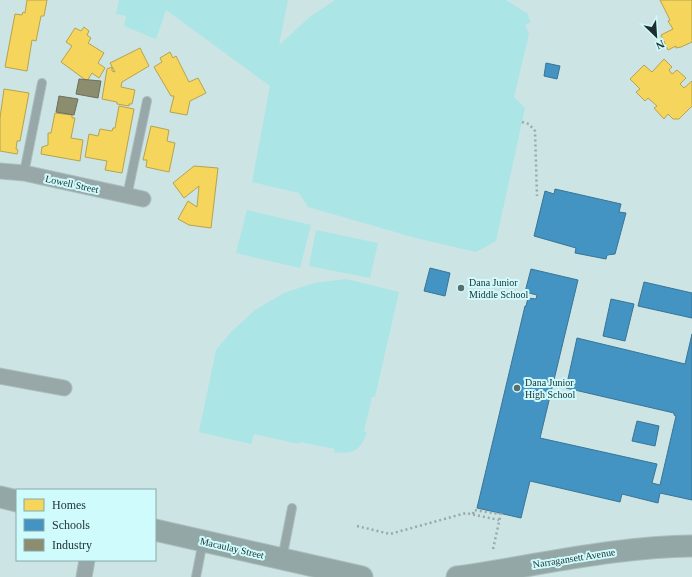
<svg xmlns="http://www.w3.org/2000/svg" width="692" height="577" viewBox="0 0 692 577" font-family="Georgia,serif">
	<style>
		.green { fill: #ace5e6 }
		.homes { fill: #f6d55c; stroke: #b5a34e }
		.schools { fill: #4393c3; stroke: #387597 }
		.industry { fill: #8c8c6e; stroke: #6b705b }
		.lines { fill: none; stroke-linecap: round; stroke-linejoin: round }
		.lane-casing { stroke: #abbebe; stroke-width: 10 }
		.street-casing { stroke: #abbebe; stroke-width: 17 }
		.secondary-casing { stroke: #abbebe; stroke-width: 23 }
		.path { stroke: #9aa8a8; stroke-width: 2.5; stroke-dasharray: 2 3; stroke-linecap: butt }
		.lane { stroke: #98a8a8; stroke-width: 8 }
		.street { stroke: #98a8a8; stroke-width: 15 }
		.secondary { stroke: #94a7a7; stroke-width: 21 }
		.poi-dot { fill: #5a6e6e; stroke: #cffbfc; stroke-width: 1.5 }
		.labels { text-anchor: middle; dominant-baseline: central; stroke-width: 4; stroke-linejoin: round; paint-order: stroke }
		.street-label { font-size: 10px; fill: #1d2e2f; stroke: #cffbfc }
		.poi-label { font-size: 10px; fill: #1d2e2f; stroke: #cffbfc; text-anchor: start }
	</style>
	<rect width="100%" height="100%" fill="#cce4e4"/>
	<g class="green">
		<path d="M119,0H288L279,45L311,16L335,0H506L528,14V16L531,22L525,25L529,34L514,97L525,108L496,241L476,252L416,238L308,207L299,193L252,182L270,86L166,10L156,39L124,26L126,16L116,14Z"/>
		<path d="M247,210L311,225L300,268L236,253Z"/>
		<path d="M316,230L378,243L370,278L309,266Z"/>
		<path d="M346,279L399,292L375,397H372L364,431L367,432C362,450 352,455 334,452L335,449L300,442L299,444L254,434L251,444L199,432L216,350L231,332L255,310L284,293L314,283Z"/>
	</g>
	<g class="homes">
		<path d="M27,0H47L44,16H41L36,41L32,40L27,71L5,67L15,14L22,15L23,12L25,13Z"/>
		<path d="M660,0H692V42L681,47L676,48V46L668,50L661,35L673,29L668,21L670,20Z"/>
		<path d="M84,27L89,31L87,35L91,38L88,43L104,53L98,63L105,68L99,78L92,73L87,81L61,62L72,46L66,42L75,28L81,31Z"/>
		<path d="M140,48L149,66L122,82L121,87L135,90L132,104H129V106L117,104V102L102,99L107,69L112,67V71L115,72L110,63Z"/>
		<path d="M170,52L173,58L176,56L189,82L198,78L206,93L190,101L187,115L170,112L174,96H171L154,67L162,62L160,58Z"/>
		<path d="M664,59L672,67L669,70L672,74L677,70L686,78L680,84L684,88L692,81V106L679,119H673L668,114L664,119L654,108L657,106L648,98L645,101L636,92L640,89L630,79L644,65L652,72Z"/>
		<path d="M4,89L29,93L20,141H17L16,149L18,150L17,154L0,151V118Z"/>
		<path d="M119,106L134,109L122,173L105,170L107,161L85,157L89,134L98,136L100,129L112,131L113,128H115Z"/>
		<path d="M55,113L72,115V118H75L71,138L83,140L80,161L41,154L42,147L48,145V133H51Z"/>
		<path d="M151,126L169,130L167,141L175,143L169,172L146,167L147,160H143Z"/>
		<path d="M194,166L218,168L211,228L189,225L178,219L188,201L197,207L199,186L184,198L173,183Z"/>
	</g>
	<g class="schools">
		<path d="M546,63L560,66L557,79L544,76Z"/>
		<path d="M555,189L621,204L619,212L626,213L615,254L607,255L606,259L575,253L576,248L534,236L545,191L554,194Z"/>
		<path d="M430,268L450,273L445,296L424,291Z"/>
		<path d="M531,269L578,280L540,438L657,464L652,483L660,485L676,416L674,415V413L566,388L577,338L685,364L692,334V500L660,493L658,503L622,494L620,502L530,481L521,518L477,508L525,306H526L528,298L536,299L537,295L525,292Z"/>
		<path d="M644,282L692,293V318L638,306Z"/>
		<path d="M611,299L634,304L625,341L603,336Z"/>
		<path d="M637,421L659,426L655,446L632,441Z"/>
	</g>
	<g class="industry">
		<path d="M79,79L101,81L98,98L76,94Z"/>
		<path d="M59,96L78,99L74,115L56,112Z"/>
	</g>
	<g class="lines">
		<defs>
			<g id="lane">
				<path d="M24,173L42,83"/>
				<path d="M127,196L147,101"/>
				<path d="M282,559L292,508"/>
				<path d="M196,577L203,541"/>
			</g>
			<g id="street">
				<path d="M0,171L24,173L143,199"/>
				<path d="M0,376L64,388"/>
				<path d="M84,577L87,560"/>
			</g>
			<g id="secondary">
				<path d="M0,497L17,501"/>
				<path d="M155,530L362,577"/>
				<path d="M457,577C535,566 613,547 692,546"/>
			</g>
		</defs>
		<use href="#lane" class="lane-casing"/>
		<use href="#street" class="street-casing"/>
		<use href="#secondary" class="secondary-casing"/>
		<g class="path">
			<path d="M522,122L529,124L535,131L537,196"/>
			<path d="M473,514L474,510L500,514"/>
			<path d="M357,526L390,534L466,513L499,520"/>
			<path d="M493,549L501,513"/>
		</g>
		<use href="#lane" class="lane"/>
		<use href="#street" class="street"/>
		<use href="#secondary" class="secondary"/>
	</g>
	<g class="poi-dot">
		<circle cx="461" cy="288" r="4"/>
		<circle cx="517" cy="388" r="4"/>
	</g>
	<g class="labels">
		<g class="street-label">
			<text transform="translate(72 184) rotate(12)">Lowell Street</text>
			<text transform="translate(232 548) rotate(13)">Macaulay Street</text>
			<text transform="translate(574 558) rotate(-9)">Narragansett Avenue</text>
		</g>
		<g class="poi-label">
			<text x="469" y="282">Dana Junior<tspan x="469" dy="12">Middle School</tspan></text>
			<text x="525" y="382">Dana Junior<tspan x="525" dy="12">High School</tspan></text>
		</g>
	</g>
	<rect x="16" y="489" width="140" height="72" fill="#cffbfc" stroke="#88a9aa"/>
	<rect x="24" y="499" width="20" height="12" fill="#f6d55c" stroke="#88a9aa"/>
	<text x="52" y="509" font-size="12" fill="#1d2e2f">Homes</text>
	<rect x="24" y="519" width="20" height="12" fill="#4393c3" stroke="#88a9aa"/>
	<text x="52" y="529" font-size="12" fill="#1d2e2f">Schools</text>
	<rect x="24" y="539" width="20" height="12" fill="#8c8c6e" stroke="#88a9aa"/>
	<text x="52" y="549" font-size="12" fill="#1d2e2f">Industry</text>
	<g transform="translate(656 36) rotate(155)" stroke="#cffbfc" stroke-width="3" paint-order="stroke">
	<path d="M0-3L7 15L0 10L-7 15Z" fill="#1d2e2f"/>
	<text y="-6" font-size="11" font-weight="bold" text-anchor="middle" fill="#1d2e2f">N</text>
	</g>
</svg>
